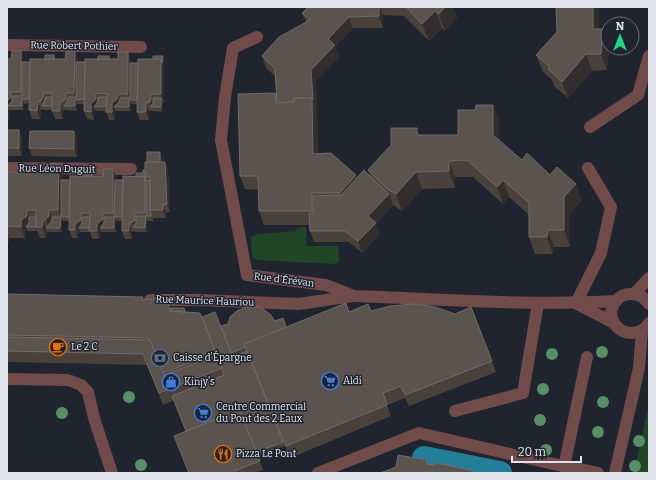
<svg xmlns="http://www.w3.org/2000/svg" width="656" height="480" viewBox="0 0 656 480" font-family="Bitter,serif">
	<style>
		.green { fill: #214626 }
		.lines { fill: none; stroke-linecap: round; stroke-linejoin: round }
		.canal { stroke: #237e9a; stroke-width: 24 }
		.service { stroke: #704b4a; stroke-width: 12 }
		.minor { stroke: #704b4a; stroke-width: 12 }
		.tree { fill: #598f66 }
		.wall { fill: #4b413b }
		.shaded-wall { fill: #332e2e }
		.building { fill: #5b534e; stroke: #706a67 }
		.labels { text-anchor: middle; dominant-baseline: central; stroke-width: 3; stroke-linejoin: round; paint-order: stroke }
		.street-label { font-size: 10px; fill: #e1e4eb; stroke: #20242e }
		.poi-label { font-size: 10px; fill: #e1e4eb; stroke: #20242e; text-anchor: start }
	</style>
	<rect width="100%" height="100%" fill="#20242e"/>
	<g class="green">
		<path d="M306,227L307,246H338L339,261L335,264L256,260L252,256L251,237L258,234L296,231L297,228Z"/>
		<path d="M649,403V473H634Z"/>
	</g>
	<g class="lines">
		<path class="canal" d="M424,458L500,473"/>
		<g class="service">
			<path d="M7,379L68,380L81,385L88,392L94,418L112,473"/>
			<path d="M455,411L523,393L538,303"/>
			<path d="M564,467L587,357"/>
			<path d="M318,473L419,433L549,463L598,473"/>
		</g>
		<g class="minor">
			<path d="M257,37L233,48L225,97L221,140L247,275L326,285L354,296C441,299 529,306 616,301"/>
			<path d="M7,45L141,47"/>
			<path d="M590,127L638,95L649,56"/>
			<path d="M7,168L131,169"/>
			<path d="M634,294L649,278"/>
			<path d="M150,300H198L299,304L353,296"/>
			<path d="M576,303L601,253L611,207L588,168"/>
			<path d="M577,304L614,323"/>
			<path d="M649,304C640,290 618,290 612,308C608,320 619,333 631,333C639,333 646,329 649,323"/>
			<path d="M615,473L639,368L642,331"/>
		</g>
	</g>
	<g class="tree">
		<circle cx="602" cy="352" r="6"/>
		<circle cx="552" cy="354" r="6"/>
		<circle cx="543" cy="389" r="6"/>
		<circle cx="129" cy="397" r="6"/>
		<circle cx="603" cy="402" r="6"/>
		<circle cx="62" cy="413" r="6"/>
		<circle cx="540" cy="420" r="6"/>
		<circle cx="598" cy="432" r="6"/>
		<circle cx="639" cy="441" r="6"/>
		<circle cx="546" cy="450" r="6"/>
		<circle cx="141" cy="465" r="6"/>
		<circle cx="635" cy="466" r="6"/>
	</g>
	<g class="wall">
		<path d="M308,7H453L457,18L445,31L442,28L429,41L404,16L383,15V28H353L335,47L339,57L316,81L318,153L357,178L370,176L368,170L420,135H458L475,110L493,105L499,122V140L522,160L550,175L582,200L570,214V247H554L553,254H535L529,237V215L509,197L503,204L473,177H455V188L422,189L402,211L393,205L376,224L380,234L362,253L349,242H314L310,231V225H264L259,211V190L245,189L240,176L275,93L276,96V77L266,68L262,56L306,22L302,13Z"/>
		<path d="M599,7V29H603L608,43V48H609L607,70L592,71L568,98L554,86L552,80L543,72L536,55L557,32Z"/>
		<path d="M21,51L24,59V62H30L45,59L54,55L55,59H65L75,51L78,60V62H85L110,59H118L128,52L131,61V63H138L164,61V103H163L162,112L152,111H149V120H140L137,112V104H131V111H115V120H109L106,111H96L95,110L94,111V120L87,119L84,111V104H77V111L65,110V109L63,110V119H55L52,110H43V109L41,110L40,119H32L29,110V103L24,104L23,110H9V119H7V59H11Z"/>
		<path d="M7,130H19L22,139V156H7Z"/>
		<path d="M74,131L77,139V157L32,156L29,148Z"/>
		<path d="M162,157V162H165L168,170L170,212L166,213V218H153V221H147V232H135L134,231L132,232V239H125L122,231V221H116V232H102L101,231L100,232L99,239H92L90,232H80V231L78,232V238H72L69,230V221H62V232H49V231L47,232L46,238H40L37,231H27V230L25,231V238H9V241L7,242V172H47L59,164L63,175V180H70L92,172L93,176H103L113,169L116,177V180H123L136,177L143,173L145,170L147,162Z"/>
		<path d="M7,294L144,299L202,317L221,326L275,321L286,327L349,312L371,311L455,314L471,307L496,372L409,406L405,398L387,405L391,416L290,458L268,404L285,446L258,456L263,470L254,473H189L186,431L174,400L163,405L147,365L7,362Z"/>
	</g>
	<g class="shaded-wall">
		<path d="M379,7H380L383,15V28L379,16Z"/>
		<path d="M445,7H453L457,18L445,31L439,14Z"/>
		<path d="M593,7H599V45L593,29Z"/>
		<path d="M435,11L442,28L429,41L422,24Z"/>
		<path d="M349,17L353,28L335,47L339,57L316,81L318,167L313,154L311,70L328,39Z"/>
		<path d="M603,29L608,43V48H609L607,70L601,54Z"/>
		<path d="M21,51L24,59V99L21,92Z"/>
		<path d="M75,51L78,60L77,100L74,93Z"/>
		<path d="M128,52L131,61V100H130L128,94Z"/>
		<path d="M586,54L592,71L568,98L562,82Z"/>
		<path d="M163,56L164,61V103L161,94V59Z"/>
		<path d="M11,92L14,101L8,106L9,110V119L7,113V101Z"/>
		<path d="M44,93L46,101V106H43L41,101Z"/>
		<path d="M66,93L69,101V107L66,99Z"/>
		<path d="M96,93L99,101V107H94L95,110L94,111V120L91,112V103Z"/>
		<path d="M119,94L122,102L114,107L115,111V120L112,112V103Z"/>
		<path d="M151,94L154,102L151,107L150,102Z"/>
		<path d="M161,98L163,103L162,112L161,107Z"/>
		<path d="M22,99L24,104L23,110L22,106Z"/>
		<path d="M75,100L77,104V111L75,106Z"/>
		<path d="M129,100L131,104V111L129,107Z"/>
		<path d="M38,102L41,110L40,119L37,111Z"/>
		<path d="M60,102L63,110V119L60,111Z"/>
		<path d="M146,103L149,111V120L146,112Z"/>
		<path d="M493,105L499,122V151L493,135Z"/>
		<path d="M417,128L423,145L417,135Z"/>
		<path d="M19,130L22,139V156L19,148Z"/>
		<path d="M74,131L77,139V157L74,149Z"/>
		<path d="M160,152L162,157L161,170L160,165Z"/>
		<path d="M449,161L455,177V188L449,171Z"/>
		<path d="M165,162L168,170L170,212L167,204Z"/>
		<path d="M59,164L63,175L62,217H61L58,210Z"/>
		<path d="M113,169L116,177V217H114L116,221V232L114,228V217L113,213Z"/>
		<path d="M416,172L422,189L402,211L396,194Z"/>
		<path d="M356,175L361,189L345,207L340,193Z"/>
		<path d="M145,177L148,185L146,216L147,221V232L145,228L146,216L145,213Z"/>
		<path d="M503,180L509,197L503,204L497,187Z"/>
		<path d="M576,184L582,200L570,214V247L564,230V197Z"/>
		<path d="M312,193L317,207V225L312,211Z"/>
		<path d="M389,194L393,205L376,224L380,234L362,253L358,241L368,216Z"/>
		<path d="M163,205L166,213V218L163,210Z"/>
		<path d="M27,210L31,221V227H26L27,230L25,231V238L21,227V220Z"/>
		<path d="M49,210L53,221L49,228L46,219Z"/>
		<path d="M81,213L84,221L79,228L80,231L78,232V238L75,230V224Z"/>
		<path d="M103,213L106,221L100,228L101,231L100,232L99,239L97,231V224Z"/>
		<path d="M135,213L138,221L134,227L133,222Z"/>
		<path d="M61,217L62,221V232L60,228Z"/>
		<path d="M43,221L47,232L46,238L42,227Z"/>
		<path d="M129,223L132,232V239L129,231Z"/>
		<path d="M548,230L554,247L553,254L547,237Z"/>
		<path d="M7,232L9,238V241L7,235Z"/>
	</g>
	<g class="building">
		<path d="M308,7H379V16L349,17L328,39L335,45L311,70L313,100L312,98H294V102L277,103L275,69L262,56L279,37L310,20L302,13Z"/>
		<path d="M406,7H445L439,14L435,11L422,24Z"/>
		<path d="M556,7H593V29H603L601,54H586L562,82L548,69L550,67L536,55L557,32Z"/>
		<path d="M12,51H21V92H11V97L7,101V59H11Z"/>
		<path d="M75,51L74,93H66V99L60,102V111H52V93H44L43,98L41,101L38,102L37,111L29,110L30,59H65L66,52Z"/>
		<path d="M118,52H128V94H119L117,99L112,103V112H106L107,94L96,93V99L91,103V112L84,111L85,59H118Z"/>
		<rect x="45" y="55" width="9" height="4"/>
		<rect x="98" y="56" width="11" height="3"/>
		<path d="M153,56H163L162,63L161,59H153Z"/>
		<path d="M138,59H161V94H151V99L150,102L146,103V112H137Z"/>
		<path d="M22,62H30L29,99H22V106H8L12,101V96H22Z"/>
		<path d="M76,62H85L84,99L75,100V106H64L67,102L68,97H76Z"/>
		<path d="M130,63H138L137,100H129V107H114L119,102L120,98H130Z"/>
		<path d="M275,93L276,103L294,102V98H312L313,154L331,153L356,175L340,193H312V211H259L258,176H240L238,94Z"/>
		<path d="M45,97H52V106H42L45,99Z"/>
		<path d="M98,97H107L106,106L94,107L97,103Z"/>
		<path d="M153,98H161V107H150L153,103Z"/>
		<path d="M476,105H493V135L522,160L527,153L550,175L557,167L576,184L564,197V230H548L547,237H529V203L503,180L497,187L467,160L449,161V171L416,172L396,194L387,189L368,170L391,145V128H417V135H458V110H475Z"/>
		<rect x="7" y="130" width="12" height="18"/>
		<path d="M30,131H74V149L29,148Z"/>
		<rect x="147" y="152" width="13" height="10"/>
		<path d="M145,162H165L167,204L163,205V210H150V177H145Z"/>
		<path d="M48,164H59L58,210H49V216L46,219L43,221L42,227H36V210H27V216L21,220V227L7,226V172H47Z"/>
		<path d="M103,169H113V213H103V219L97,224V231H89L90,213H81V220L75,224V230H69L70,176H103Z"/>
		<path d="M143,170H145V177L146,181L145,177H136V173H143Z"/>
		<path d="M364,170L389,194L368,216L376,223L358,241L345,231H310L309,213H313V196L341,195Z"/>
		<rect x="81" y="172" width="11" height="4"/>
		<path d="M123,176L145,177V213H135V220L133,222L129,223V231H122Z"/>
		<path d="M61,180H70L69,217H61L60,228H47L52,220V217H61Z"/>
		<path d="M115,180H123L122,217H114Z"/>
		<path d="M150,180V210L151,213V216H146V181Z"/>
		<path d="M136,216H146L145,228L133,227L136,223Z"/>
		<path d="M29,217H36V227H26L29,223Z"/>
		<path d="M82,217H90L89,228H79L82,223Z"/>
		<path d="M104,217H114V228H100L104,223Z"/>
		<path d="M7,294L143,297L142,300L166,298L170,311L200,313L216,353L163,373L149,338L7,335Z"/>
		<path d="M346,303L349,312L368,304L371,311L390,306L414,304L435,307L455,314L471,307L492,361L405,395L401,386L383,393L387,405L286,446L244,344Z"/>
		<path d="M247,307H260L270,314L275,321L283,318L286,327L244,344L245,347L231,353L221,326L228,324L230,317L237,311Z"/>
		<path d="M170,308H184L185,312L171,311Z"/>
		<path d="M215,312L233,357L247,351L283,442L256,452L239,410L186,431L172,396L224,375L202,317Z"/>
		<path d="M7,337L150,340L164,375L217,355L222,368L159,393L143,354L7,351Z"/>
		<path d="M239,410L260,461L234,471L235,473H189L174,436Z"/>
		<path d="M398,455L427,460L426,464L435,465V463L475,471L474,473H380L396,467Z"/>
	</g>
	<defs>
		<symbol id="cafe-ring" viewBox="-11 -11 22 22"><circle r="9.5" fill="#20242e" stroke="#e8710a" stroke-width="1.5"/><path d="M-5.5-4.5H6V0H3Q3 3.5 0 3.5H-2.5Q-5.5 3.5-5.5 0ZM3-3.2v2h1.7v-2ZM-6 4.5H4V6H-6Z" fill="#e8710a"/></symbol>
		<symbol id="bank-ring" viewBox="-11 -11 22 22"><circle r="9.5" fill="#20242e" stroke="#5c6f8a" stroke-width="1.5"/><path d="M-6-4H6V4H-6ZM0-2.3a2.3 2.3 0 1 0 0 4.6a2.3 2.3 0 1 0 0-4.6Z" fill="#5c6f8a"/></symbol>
		<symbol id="supermarket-ring" viewBox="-11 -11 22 22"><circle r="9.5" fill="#20242e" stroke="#3f7fe0" stroke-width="1.5"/><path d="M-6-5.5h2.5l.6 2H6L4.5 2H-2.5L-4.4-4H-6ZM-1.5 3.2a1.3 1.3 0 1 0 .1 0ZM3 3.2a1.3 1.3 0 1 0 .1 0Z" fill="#3f7fe0"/></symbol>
		<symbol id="shop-ring" viewBox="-11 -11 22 22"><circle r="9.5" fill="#20242e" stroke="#3f7fe0" stroke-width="1.5"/><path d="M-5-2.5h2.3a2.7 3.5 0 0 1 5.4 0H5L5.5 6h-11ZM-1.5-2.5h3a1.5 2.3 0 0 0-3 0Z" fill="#3f7fe0"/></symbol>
		<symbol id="restaurant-ring" viewBox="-11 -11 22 22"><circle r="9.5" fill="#20242e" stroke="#e8710a" stroke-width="1.5"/><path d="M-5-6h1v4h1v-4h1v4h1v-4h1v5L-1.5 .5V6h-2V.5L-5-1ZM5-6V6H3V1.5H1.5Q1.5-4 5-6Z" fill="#e8710a"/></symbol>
	</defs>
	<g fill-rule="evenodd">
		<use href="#cafe-ring" x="48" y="337" width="20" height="20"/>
		<use href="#bank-ring" x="150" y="348" width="20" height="20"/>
		<use href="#supermarket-ring" x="320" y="371" width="20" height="20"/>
		<use href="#shop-ring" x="161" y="372" width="20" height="20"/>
		<use href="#supermarket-ring" x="193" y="403" width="20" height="20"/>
		<use href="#restaurant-ring" x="213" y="444" width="20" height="20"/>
	</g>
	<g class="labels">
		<g class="street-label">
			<text transform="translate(74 46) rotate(1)">Rue Robert Pothier</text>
			<text transform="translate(57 169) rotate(1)">Rue Léon Duguit</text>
			<text transform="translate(284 280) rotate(7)">Rue d'Érévan</text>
			<text transform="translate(205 301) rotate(2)">Rue Maurice Hauriou</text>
		</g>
		<g class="poi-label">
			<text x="71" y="347">Le 2 C</text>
			<text x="173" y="358">Caisse d'Épargne</text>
			<text x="343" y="381">Aldi</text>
			<text x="184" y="382">Kinjy's</text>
			<text x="216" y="407">Centre Commercial<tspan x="216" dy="12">du Pont des 2 Eaux</tspan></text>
			<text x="236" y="454">Pizza Le Pont</text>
		</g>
	</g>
	<rect width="656" height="480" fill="none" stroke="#e1e4eb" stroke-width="16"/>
	<g transform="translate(620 36)"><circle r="19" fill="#20242e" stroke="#6d717a"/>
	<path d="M0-3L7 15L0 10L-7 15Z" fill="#20d887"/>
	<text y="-6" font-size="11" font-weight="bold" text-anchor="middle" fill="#e1e4eb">N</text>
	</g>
	<path d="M512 456v6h69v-6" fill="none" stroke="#e1e4eb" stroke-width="2"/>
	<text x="518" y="456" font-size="12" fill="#e1e4eb" stroke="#20242e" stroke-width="3" paint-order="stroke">20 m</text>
</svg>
